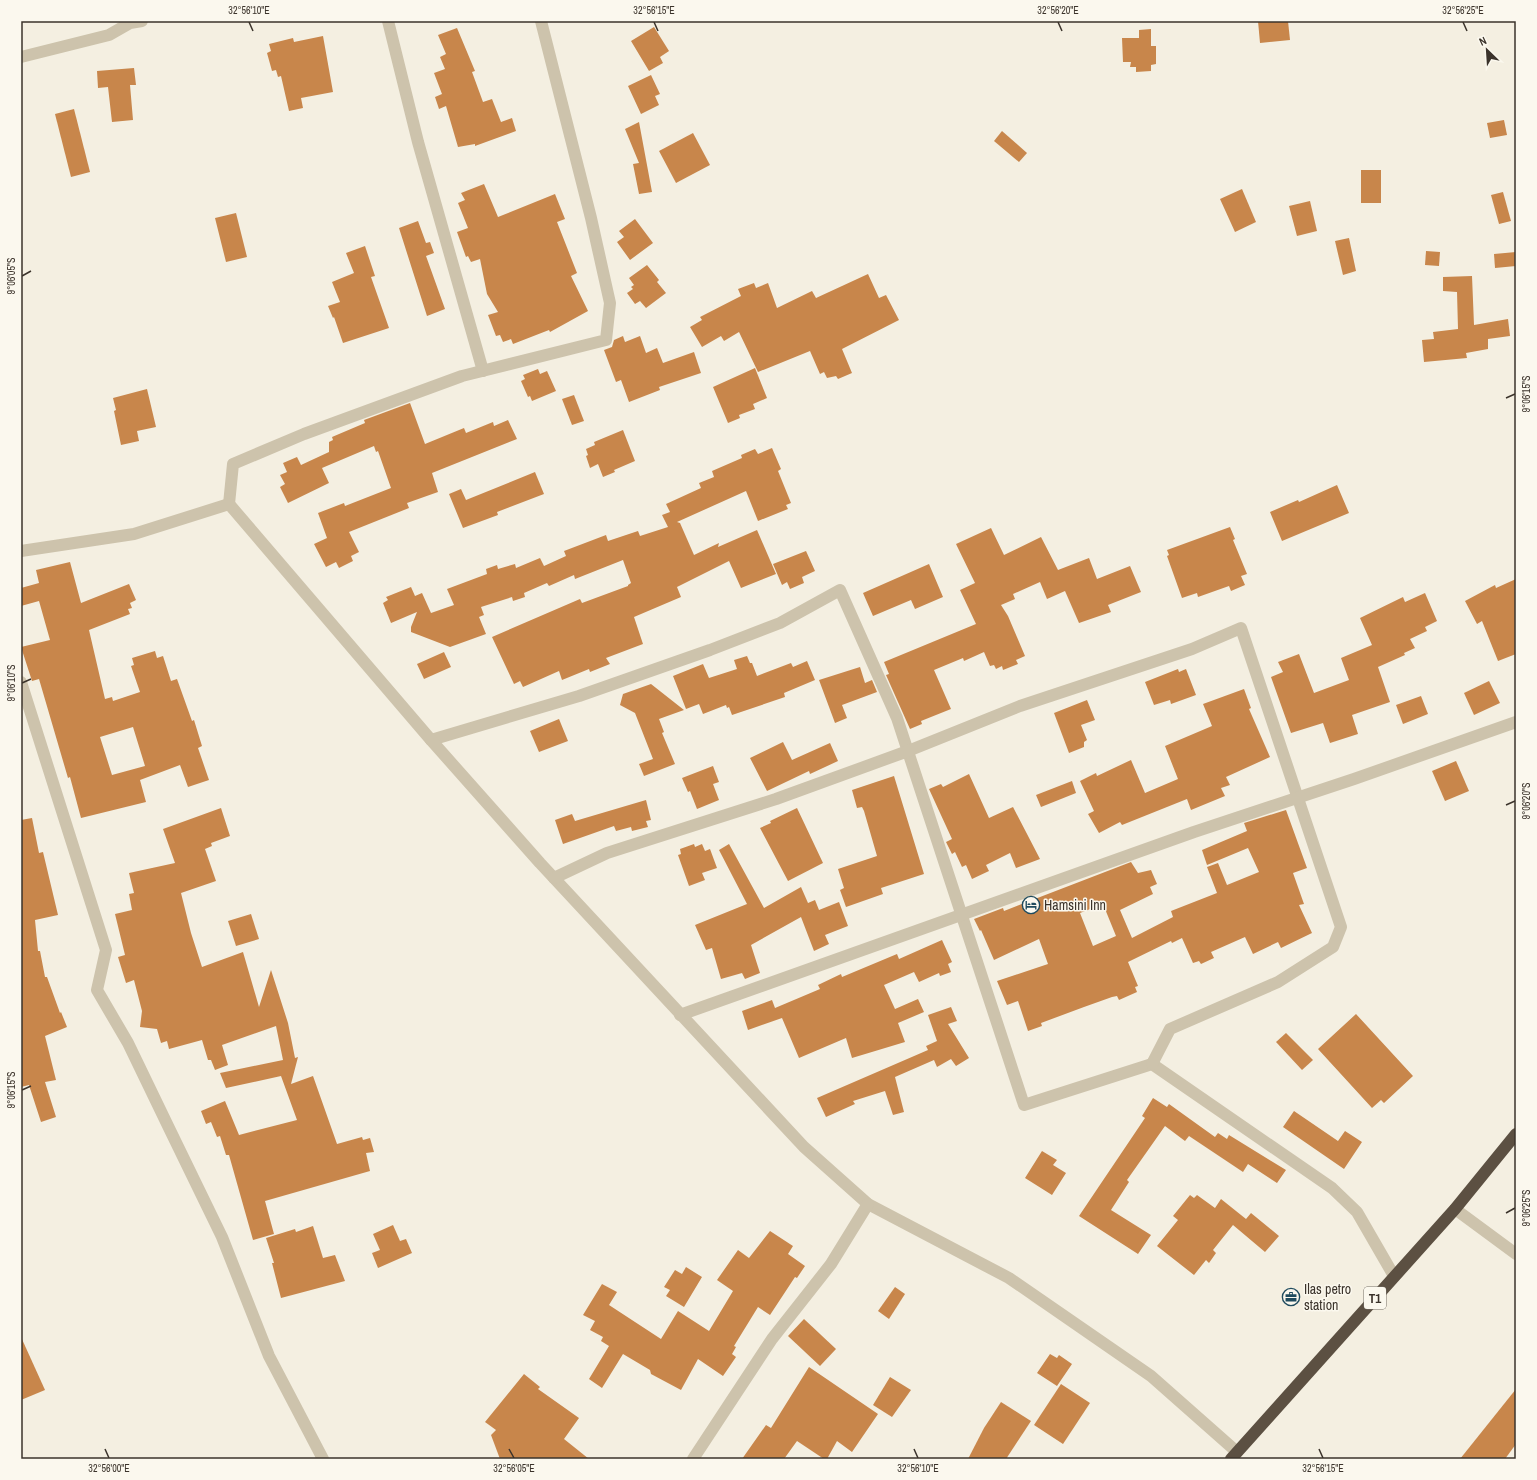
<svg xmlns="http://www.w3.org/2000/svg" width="1537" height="1480" viewBox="0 0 1537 1480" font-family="'Archivo Narrow',sans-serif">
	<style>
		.building { fill: #c8864b; fill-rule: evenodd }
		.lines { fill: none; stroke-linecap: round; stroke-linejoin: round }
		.minor { stroke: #cdc3ac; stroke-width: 12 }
		.highway { stroke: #5c5042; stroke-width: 12 }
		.ticks { fill: none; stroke: #3b332b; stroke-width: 1.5 }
		.labels { text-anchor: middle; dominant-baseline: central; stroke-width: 3; stroke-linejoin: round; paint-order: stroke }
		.shield { fill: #fbf8ee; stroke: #756e66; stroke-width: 1 }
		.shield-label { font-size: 13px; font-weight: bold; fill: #3b332b }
		.poi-label { font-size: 14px; fill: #3b332b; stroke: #fbf8ee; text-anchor: start }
		.neatline { fill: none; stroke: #3b332b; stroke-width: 1.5 }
		.ticks-label { font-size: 10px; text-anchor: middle; fill: #3b332b }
	</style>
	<rect width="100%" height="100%" fill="#f4efe1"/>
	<g class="building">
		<path d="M1258,21H1288L1290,40L1260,43Z"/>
		<path d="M654,27L669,51L660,57L663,63L649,71L631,41Z"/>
		<path d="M457,28L475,71L472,72L483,102L492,99L501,122L512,118L516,131L475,146V144L458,147L446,106L439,109L435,97L442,94L434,73L445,69L440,57L446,54L438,35Z"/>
		<path d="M1151,29V46H1156V64L1151,65V71L1136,72V67H1130L1131,62H1123L1122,38H1139V30Z"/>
		<path d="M323,36L333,92L301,98L303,108L289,111L281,76L278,77L276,70L272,71L267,53L271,51L269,44L293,38L294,42Z"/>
		<path d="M134,68L136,85H130L133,120L112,122L108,87L98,88L97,71Z"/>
		<path d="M651,75L660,94L655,96L659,105L641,114L628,86Z"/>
		<path d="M74,109L90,172L71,177L55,114Z"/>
		<path d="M1504,120L1507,135L1490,138L1487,123Z"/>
		<path d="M639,122L652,192L639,194L633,164L639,163L625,129Z"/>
		<path d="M1002,131L1027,153L1019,162L994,141Z"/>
		<path d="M693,133L710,165L676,183L659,151Z"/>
		<rect x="1361" y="170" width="20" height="33"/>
		<path d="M484,184L498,217L555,194L565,219L557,222L577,273L571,276L588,311L550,332L549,330L513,344L511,339L503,342L500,335L496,336L488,315L498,312L487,294L480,259L471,262L468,256L466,257L457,232L468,228L458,203L465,200L461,193Z"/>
		<path d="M1242,189L1256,222L1235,232L1220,199Z"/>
		<path d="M1503,192L1511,221L1499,224L1491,195Z"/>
		<path d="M1310,201L1317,231L1297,236L1289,206Z"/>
		<path d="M236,213L247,257L226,262L215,218Z"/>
		<path d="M635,219L653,243L630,260L617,242L624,237L619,231Z"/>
		<path d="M418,221L426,243L430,242L434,253L426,256L445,309L427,316L399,228Z"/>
		<path d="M1349,238L1356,271L1343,275L1335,241Z"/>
		<path d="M365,246L375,276L371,277L389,328L343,343L334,317L333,318L328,306L340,302L332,282L354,273L346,253Z"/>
		<path d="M1426,251L1440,252L1439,266L1425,265Z"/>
		<path d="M1516,252V266L1495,268L1494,254Z"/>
		<path d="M647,265L659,280L657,282L666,293L646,308L640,301L635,304L627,293L633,289L631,287L634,285L629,278Z"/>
		<path d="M868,274L879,298L886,295L899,320L842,349L852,373L838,379L836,376L827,378L824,372L820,374L810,351L758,372L739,332L724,341L721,336L702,347L690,327L702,320L700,317L741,296L738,289L754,283L756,288L768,283L777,308L812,291L816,298Z"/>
		<path d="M1472,276L1474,325L1508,319L1510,336L1488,339V349L1466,353L1467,358L1424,362L1422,340L1434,339L1433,332L1458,329L1457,292L1443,291V277Z"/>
		<path d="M623,336L625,342L640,336L646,353L657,348L663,363L694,352L701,373L659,387L660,390L629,402L621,380L616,382L604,350L612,347L614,340Z"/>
		<path d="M755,368L767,398L753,404L755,409L739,415L740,418L728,423L713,387Z"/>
		<path d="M538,369L540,374L547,371L556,391L532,401L530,396L528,397L521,381L525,379L523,375Z"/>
		<path d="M147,389L156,427L137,431L139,441L121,445L114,411L116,410L113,398Z"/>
		<path d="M574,395L584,421L572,425L562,399Z"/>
		<path d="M410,403L425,444L464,428L466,433L493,422L494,426L508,420L517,439L432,473L438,492L407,503L409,508L349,532L359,552L351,556L353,561L339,568L336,562L326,567L314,544L327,538L318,513L344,503L345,506L391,488L378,451L376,452L374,446L322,468L329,483L288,503L280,487L285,484L280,475L287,472L283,463L297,457L301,465L329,452V442L333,440L332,437L365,423L364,420Z"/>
		<path d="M623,430L635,461L614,470L615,472L603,477L598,464L590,468L586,456L588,455L586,449L595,445L594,442Z"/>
		<path d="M772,448L781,469L778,471L791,503L786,505L788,509L758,521L746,491L677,522L680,523L694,555L719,543L718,547L757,530L776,574L741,588L729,561L677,587L681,597L634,617L643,644L606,658L610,664L590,672L589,669L562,680L559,671L523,687L520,681L514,684L492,637L580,599L582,603L628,586V585L631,583L623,560L575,579L574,575L549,586L547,583L524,593L525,597L513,601L512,597L481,607L484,615L479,617L486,634L450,647L411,632V627L417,612L391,623L383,603L388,600L386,597L411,587L415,596L422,593L431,613L454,605L447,589L487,574L486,569L497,565L498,569L515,564L516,568L540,558L544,566L566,556L564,551L606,535L608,541L638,531L640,536L668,527L662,515L670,512L666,504L701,488L699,483L714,477L712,471L742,458L741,455L755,449L758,454Z"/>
		<path d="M535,472L544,494L497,512L498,515L463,528L449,494L461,489L466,500Z"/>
		<path d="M1337,485L1349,513L1282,541L1270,512L1298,500L1299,502Z"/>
		<path d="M1230,527L1235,539L1233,540L1247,574L1241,576L1245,585L1231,591L1229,586L1198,597L1197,593L1182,598L1167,556L1169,555L1167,550Z"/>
		<path d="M991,528L1004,555L1041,537L1058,570L1089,558L1097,579L1130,566L1141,592L1108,605L1111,612L1079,623L1065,591L1047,599L1040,582L1013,594L1015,599L1001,605L1008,616L1025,656L1016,660L1018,664L1003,670L1002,666L996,669L994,665L990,666L984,652L964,661L963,658L934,670L951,709L921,721L922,724L910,729L886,675L889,674L884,662L976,624L960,590L975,583L956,544Z"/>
		<path d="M806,551L815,571L802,577L804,583L790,589L787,582L782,585L773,564Z"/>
		<path d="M70,562L81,603L129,584L136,600L130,603L132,608L128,609L130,614L89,630L105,699L112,697L113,701L140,692L131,666L134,665L132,658L155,651L157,658L163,656L171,681L177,679L192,721L194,720L202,746L198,748L209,780L188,787L180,765L140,780L146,802L81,818L70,777L68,778L39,679L32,681L21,647L50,640L39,601L21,606V588L39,583L36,570ZM133,727L145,766L112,775L100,737Z"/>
		<path d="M929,564L943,597L915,609L911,600L873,616L863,593Z"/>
		<path d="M1516,579V654L1498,661L1482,621L1477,624L1465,601L1495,585L1496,588Z"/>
		<path d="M1425,593L1437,621L1425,627L1427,631L1410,639L1415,648L1404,653L1405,655L1378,667L1390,702L1352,715L1358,734L1330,743L1323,723L1291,733L1271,677L1283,672L1278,662L1299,654L1314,693L1349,680L1341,658L1372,645L1360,618L1403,597L1405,602Z"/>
		<path d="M444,652L451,667L424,679L417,664Z"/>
		<path d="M747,656L750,663H752L757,676L791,663L793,667L807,661L815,680L784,693L785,697L732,715L729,707L727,708L726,705L703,714L699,704L686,709L673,676L703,664L709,678L737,669L734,660Z"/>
		<path d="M860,667L865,683L872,680L877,692L842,705L847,718L835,723L819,680Z"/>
		<path d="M1178,669L1179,672L1186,669L1196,695L1171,704L1170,700L1154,705L1145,682Z"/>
		<path d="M1489,681L1500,703L1474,715L1464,693Z"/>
		<path d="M651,684L684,710L659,719L664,732L662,733L675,764L644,776L639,764L653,759L635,713L620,705L623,694Z"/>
		<path d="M1244,689L1251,708L1249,709L1270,757L1226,777L1230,785L1221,788L1225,796L1191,810L1187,799L1122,825L1120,822L1099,833L1088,814L1094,811L1080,781L1096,773L1097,776L1131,760L1145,793L1178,779L1165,746L1212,726L1203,704Z"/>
		<path d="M1421,696L1428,714L1403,724L1396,705Z"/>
		<path d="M1087,700L1095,720L1081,725L1087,740L1084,742V747L1069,753L1054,713Z"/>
		<path d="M559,719L568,741L539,752L530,731Z"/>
		<path d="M783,742L792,760L830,743L838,761L810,774L809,771L767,791L750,758Z"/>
		<path d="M1456,761L1469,791L1445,801L1432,771Z"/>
		<path d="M713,766L719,782L713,784L719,800L697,809L690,791L688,792L682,778Z"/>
		<path d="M969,774L989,818L1013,807L1040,859L1016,868L1010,853L986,865L989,871L972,879L966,865L962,867L955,852L952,854L946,842L952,839L929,789L941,784L943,787Z"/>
		<path d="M894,776L924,874L881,888L883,894L846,907L840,890L844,888L838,869L877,856L864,811L862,807L857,808L852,790Z"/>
		<path d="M1072,781L1076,793L1041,807L1036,795Z"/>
		<path d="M646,800L651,820L646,821L648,827L632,831L631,827L616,831L614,826L563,844L555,820L572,814L575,821Z"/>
		<path d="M221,808L230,836L211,843L212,846L205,849L216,881L181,893L191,933L202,967L243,952L259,1007L271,970L288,1023L295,1058L298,1057L291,1084L313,1076L337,1144L362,1137L363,1140L370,1138L374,1152L366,1153L370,1171L265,1201L274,1234L253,1240L229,1155H226L220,1136L217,1137L211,1122L206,1124L201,1111L225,1101L239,1135L297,1120L281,1076L226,1088L220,1073L283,1060L276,1026L222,1045L228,1065L215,1070L211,1060H208L202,1040L169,1049L167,1041L161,1043L157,1029L140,1027L142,1011L134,980L126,983L118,957L125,955L115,914L132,910L129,894L134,893L129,873L175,863L163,829Z"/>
		<path d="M797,808L823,863L788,881L760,828L771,823L770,821Z"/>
		<path d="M1286,810L1307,868L1293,873L1304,904L1299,905L1312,933L1281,948L1278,942L1253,954L1245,937L1211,952L1214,958L1201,964L1199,961L1193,963L1182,938L1172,943L1171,941L1128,962L1138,986L1135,987L1137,992L1119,1000L1117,996L1112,997L1084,1007L1041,1023L1042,1026L1028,1031L1018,1001L1007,1005L997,981L1048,964L1039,939L994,960L981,930L980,931L974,919L1003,908L1004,911L1131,862L1138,873L1151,870L1157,884L1150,887L1153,894L1120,910L1132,938L1173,917L1171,911L1217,893L1207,867L1218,863L1227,885L1259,872L1248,848L1207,865L1202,850L1247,831L1244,823ZM1103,904L1116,936L1093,946L1080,913Z"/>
		<path d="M32,818L39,853L43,852L58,915L35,920L38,951H40L45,977H47L60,1013L61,1012L67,1027L45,1036L56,1080L45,1082L56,1117L41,1122L29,1085L21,1087V820Z"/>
		<path d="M694,844L695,847L702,844L705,851L710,849L717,868L702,873L705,880L689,886L678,855L681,854L680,849Z"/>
		<path d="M729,844L764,908L801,887L808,903L815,900L819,910L839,902L848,926L825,935L829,944L814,951L801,917L751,945L760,973L745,979L742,973L721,979L712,948L706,950L695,925L747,904L719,850Z"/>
		<path d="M251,914L259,939L236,946L228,921Z"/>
		<path d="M942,940L952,962L948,964L951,972L940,976L939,973L919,982L914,972L884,985L895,1009L918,999L924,1012L898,1023L905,1042L852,1058L846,1038L799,1058L782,1018L748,1030L742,1011L772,1000L775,1008L820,989L818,985L841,974L842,977L897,954L899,959Z"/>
		<path d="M951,1007L957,1021L948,1024L969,1058L956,1066L951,1059L937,1067L934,1060L895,1077L904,1112L893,1115L885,1091L853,1101L855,1104L826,1117L817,1098L928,1050L926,1046L937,1041L928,1015Z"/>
		<path d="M1356,1014L1413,1076L1384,1103L1381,1100L1372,1108L1318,1049Z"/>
		<path d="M1286,1033L1313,1060L1302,1070L1276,1042Z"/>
		<path d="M1153,1098L1167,1107L1169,1104L1215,1137L1218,1133L1227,1139L1229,1135L1286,1170L1277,1183L1248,1164L1243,1172L1189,1136L1185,1141L1165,1126L1127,1180L1129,1182L1111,1210L1151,1235L1138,1254L1079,1216L1145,1118L1142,1116Z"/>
		<path d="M1294,1111L1338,1141L1345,1131L1362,1142L1344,1169L1283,1127Z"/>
		<path d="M1042,1151L1057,1160L1053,1165L1066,1173L1052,1195L1025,1178Z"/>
		<path d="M1190,1195L1194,1198L1197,1195L1215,1208L1221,1199L1246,1219L1251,1213L1279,1236L1265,1252L1233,1225L1213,1250L1216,1253L1209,1263L1206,1260L1194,1275L1157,1246L1178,1220L1173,1216Z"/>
		<path d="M393,1225L400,1241L406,1239L412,1253L378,1268L372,1253L380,1250L373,1234Z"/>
		<path d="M313,1226L323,1258L335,1255L345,1281L281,1298L272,1263H274L266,1238L295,1229L296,1232Z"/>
		<path d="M770,1231L793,1246L788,1254L805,1266L797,1278L795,1277L770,1315L758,1307L734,1346L736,1347L732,1354L736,1357L723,1376L698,1359L681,1390L651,1374L650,1370L623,1354L602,1388L589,1379L609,1346L601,1341L603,1337L590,1330L595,1321L583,1315L602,1284L617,1292L609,1305L661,1339L678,1311L709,1331L733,1291L717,1280L738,1250L749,1258Z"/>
		<path d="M686,1267L702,1277L684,1307L666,1296L670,1290L664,1287L675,1270L682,1274Z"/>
		<path d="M895,1287L905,1294L889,1319L878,1311Z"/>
		<path d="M804,1319L836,1349L820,1366L788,1336Z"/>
		<path d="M21,1337L45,1390L21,1400Z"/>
		<path d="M1050,1354L1057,1358L1059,1355L1072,1364L1057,1386L1037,1373Z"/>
		<path d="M809,1367L878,1414L852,1452L837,1441L827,1459H824L797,1441L784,1459H742L766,1425L771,1428Z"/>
		<path d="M524,1374L540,1387L538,1389L579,1418L564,1439L589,1459H500L491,1435L496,1430L485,1422Z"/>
		<path d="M890,1377L911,1390L892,1417L873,1405Z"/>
		<path d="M1061,1384L1090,1403L1063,1444L1034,1425Z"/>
		<path d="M1516,1389V1444L1505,1459H1460Z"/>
		<path d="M1001,1402L1031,1421L1006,1459H968L984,1428Z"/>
	</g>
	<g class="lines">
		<g class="minor">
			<path d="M388,21L418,142L483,371"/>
			<path d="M21,57L109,35L130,23L142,21"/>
			<path d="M229,504L233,464L304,434L462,376L606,340L610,303L591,218L541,21"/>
			<path d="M21,551L134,534L229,504L431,740L579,696L710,650L780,623L840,590L897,718L1024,1105L1152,1064L1332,1188L1357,1212L1394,1276"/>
			<path d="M21,682L106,950L97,990L128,1043L169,1128L222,1237L269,1356L323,1459"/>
			<path d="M431,740L540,863L804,1147L868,1204L1009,1278L1151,1376L1237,1452"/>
			<path d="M554,878L607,853L776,799L908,751L1020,706L1192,649L1241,628L1341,927L1333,947L1278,982L1170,1029L1152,1064"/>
			<path d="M680,1015L1194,832L1354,779L1516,722"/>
			<path d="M1455,1209L1516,1254"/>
			<path d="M693,1459L772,1339L831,1264L868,1204"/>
		</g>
		<path class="highway" d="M1231,1459L1455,1209L1516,1134"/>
	</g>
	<path class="ticks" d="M249,22L253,31M654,22L658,31M1058,22L1062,31M1463,22L1467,31M22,276L31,271M1506,398L1515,394M22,683L31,679M1506,805L1515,801M22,1090L31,1086M1506,1213L1515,1208M105,1449L109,1458M509,1449L514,1458M914,1449L918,1458M1319,1449L1323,1458"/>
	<defs>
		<symbol id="hotel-ring" viewBox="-11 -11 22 22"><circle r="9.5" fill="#fbf8ee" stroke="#1f4b5e" stroke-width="1.5"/><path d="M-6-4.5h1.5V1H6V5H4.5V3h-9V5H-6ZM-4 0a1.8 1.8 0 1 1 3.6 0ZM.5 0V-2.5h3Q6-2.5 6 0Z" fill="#1f4b5e"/></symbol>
		<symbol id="office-ring" viewBox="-11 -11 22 22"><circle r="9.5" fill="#fbf8ee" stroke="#1f4b5e" stroke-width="1.5"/><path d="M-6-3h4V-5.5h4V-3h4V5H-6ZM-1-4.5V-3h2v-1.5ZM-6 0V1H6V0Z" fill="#1f4b5e"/></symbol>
	</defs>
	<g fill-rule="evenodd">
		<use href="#hotel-ring" x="1021" y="895" width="20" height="20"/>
		<use href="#office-ring" x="1281" y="1287" width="20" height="20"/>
	</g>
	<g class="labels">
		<rect class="shield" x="1364" y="1287" width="22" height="22" rx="3"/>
		<g class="shield-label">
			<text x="1375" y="1298">T1</text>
		</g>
		<g class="poi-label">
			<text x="1044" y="905">Hamsini Inn</text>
			<text x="1304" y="1289">Ilas petro<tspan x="1304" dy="16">station</tspan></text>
		</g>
	</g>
	<rect width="1537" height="1480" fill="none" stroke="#fbf8ee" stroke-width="44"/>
	<g transform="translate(1487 50) rotate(335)" stroke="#fbf8ee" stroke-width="3" paint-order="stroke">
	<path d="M0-3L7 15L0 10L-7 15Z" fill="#3b332b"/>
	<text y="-6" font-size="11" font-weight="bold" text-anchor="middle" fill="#3b332b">N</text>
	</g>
	<rect x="22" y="22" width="1493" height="1436" class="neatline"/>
	<g class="ticks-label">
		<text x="249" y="14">32°56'10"E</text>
		<text x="654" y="14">32°56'15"E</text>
		<text x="1058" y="14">32°56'20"E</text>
		<text x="1463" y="14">32°56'25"E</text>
		<text transform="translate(11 276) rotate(-90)" y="4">9°06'05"S</text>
		<text transform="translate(1526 394) rotate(-90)" y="4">9°06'15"S</text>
		<text transform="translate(11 683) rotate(-90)" y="4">9°06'10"S</text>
		<text transform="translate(1526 801) rotate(-90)" y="4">9°06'20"S</text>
		<text transform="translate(11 1090) rotate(-90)" y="4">9°06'15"S</text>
		<text transform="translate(1526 1208) rotate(-90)" y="4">9°06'25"S</text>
		<text x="109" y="1472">32°56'00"E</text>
		<text x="514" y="1472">32°56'05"E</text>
		<text x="918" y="1472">32°56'10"E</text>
		<text x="1323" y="1472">32°56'15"E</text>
	</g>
</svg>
